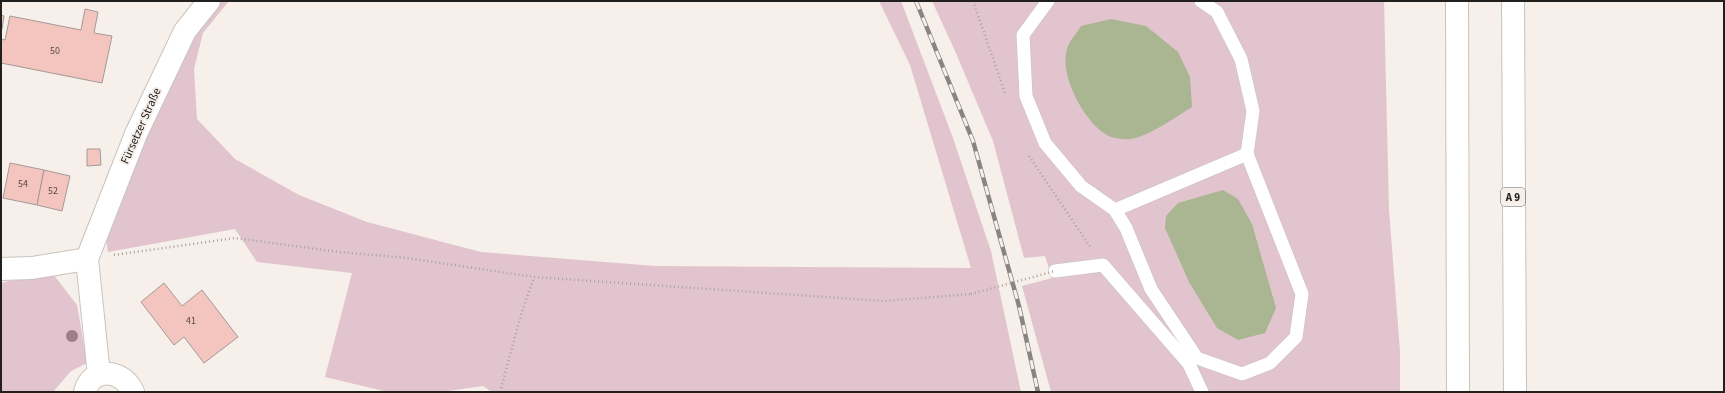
<svg xmlns="http://www.w3.org/2000/svg" width="1725" height="393" viewBox="0 0 1725 393" font-family="'Source Sans 3',sans-serif">
	<style>
		.green { fill: #e1c4ce }
		.water { fill: #a9b691 }
		.building { fill: #f4c5bf; stroke: #a29a99 }
		.lines { fill: none; stroke-linecap: round; stroke-linejoin: round }
		.lane-casing { stroke: #c9c3be; stroke-width: 14 }
		.street-casing { stroke: #c9c3be; stroke-width: 24 }
		.highway-casing { stroke: #c9c3be; stroke-width: 24 }
		.path { stroke: #a8a39f; stroke-width: 2.5; stroke-dasharray: 1 3; stroke-linecap: butt }
		.lane { stroke: #fff; stroke-width: 13 }
		.street { stroke: #fff; stroke-width: 22 }
		.highway { stroke: #fff; stroke-width: 22 }
		.rail-casing { stroke: #898481; stroke-width: 4.5 }
		.rail { stroke: #f6efea; stroke-width: 3; stroke-dasharray: 9; stroke-linecap: butt }
		.path-bridge { stroke: #a8a39f; stroke-width: 2.5; stroke-dasharray: 1 3; stroke-linecap: butt }
		.tree { fill: #9f7e89 }
		.labels { text-anchor: middle; dominant-baseline: central; stroke-width: 4; stroke-linejoin: round; paint-order: stroke }
		.number-label { font-size: 10px; fill: #564946 }
		.shield { fill: #f6efea; stroke: #625e5b; stroke-width: 1 }
		.shield-label { font-size: 11px; font-weight: bold; fill: #22201e }
		.street-label { font-size: 12px; fill: #22201e; stroke: #f6efea }
	</style>
	<rect width="100%" height="100%" fill="#f6efea"/>
	<g class="green">
		<path d="M209,1H229L203,33L194,69L197,119L235,159L299,195L367,222L481,252L655,266L971,268L910,65L879,1H901L953,138L991,251L1021,392H492L483,386L441,392H388L325,377L352,273L257,262L235,229L108,252L104,228Z"/>
		<path d="M932,1H1384L1389,210L1400,351V392H1051L1022,286L1052,278L1045,256L1024,258L993,141L955,51Z"/>
		<path d="M41,273L53,274L77,305L87,363L71,371L53,392H1V283Z"/>
	</g>
	<g class="water">
		<path d="M1111,19L1146,26L1178,52L1190,77L1192,107C1176,117 1149,136 1131,139C1125,140 1111,138 1107,135C1084,122 1059,75 1067,49C1069,41 1077,33 1081,26Z"/>
		<path d="M1223,190L1238,199L1252,224L1276,308L1265,333L1238,340L1217,328L1189,282L1165,228L1166,216L1178,203Z"/>
	</g>
	<g class="building">
		<path d="M85,9L98,12L94,33L112,36L102,83L1,63V39L5,40L10,16L81,30Z"/>
		<path d="M1,15L4,16L2,29L1,28Z"/>
		<path d="M87,149H100L101,165L87,166Z"/>
		<path d="M10,163L44,170L37,205L3,198Z"/>
		<path d="M44,170L70,176L62,211L37,205Z"/>
		<path d="M164,283L182,306L202,290L238,337L204,363L184,337L174,345L141,302Z"/>
	</g>
	<g class="lines">
		<defs>
			<g id="lane">
				<path d="M1048,1L1023,35L1026,96L1045,143L1081,186L1115,210L1126,228L1151,289L1197,358L1242,374L1270,363L1296,337L1302,294L1247,154L1253,111L1241,59L1217,12L1201,1"/>
				<path d="M1115,210L1247,154"/>
				<path d="M1055,271L1103,265L1189,364L1202,392"/>
			</g>
			<g id="street">
				<path d="M87,259L99,375"/>
				<path d="M1,269L32,268L87,259L136,134L185,31L209,1"/>
				<path d="M85,392C91,366 123,369 133,392"/>
			</g>
			<g id="highway">
				<path d="M1457,1L1458,392"/>
				<path d="M1513,1L1515,392"/>
			</g>
		</defs>
		<use href="#lane" class="lane-casing"/>
		<use href="#street" class="street-casing"/>
		<use href="#highway" class="highway-casing"/>
		<g class="path">
			<path d="M973,1L1005,93"/>
			<path d="M1029,156L1091,248"/>
			<path d="M114,255L235,238L339,252L407,258L534,277L884,301L971,294"/>
			<path d="M500,392L521,315L534,277"/>
		</g>
		<use href="#lane" class="lane"/>
		<use href="#street" class="street"/>
		<use href="#highway" class="highway"/>
		<defs>
			<path id="rail" d="M916,1L973,141L1019,306L1038,392"/>
		</defs>
		<use href="#rail" class="rail-casing"/>
		<use href="#rail" class="rail"/>
		<path class="path-bridge" d="M971,294L1055,271"/>
	</g>
	<circle class="tree" cx="72" cy="336" r="6"/>
	<g class="labels">
		<g class="number-label">
			<text x="55" y="51">50</text>
			<text x="23" y="184">54</text>
			<text x="53" y="191">52</text>
			<text x="191" y="321">41</text>
		</g>
		<rect class="shield" x="1501" y="188" width="24" height="18" rx="3"/>
		<g class="shield-label">
			<text x="1513" y="197">A 9</text>
		</g>
		<g class="street-label">
			<text transform="translate(141 126) rotate(-66)">Fürsetzer Straße</text>
		</g>
	</g>
	<rect width="1725" height="393" fill="none" stroke="#22201e" stroke-width="4"/>
</svg>
